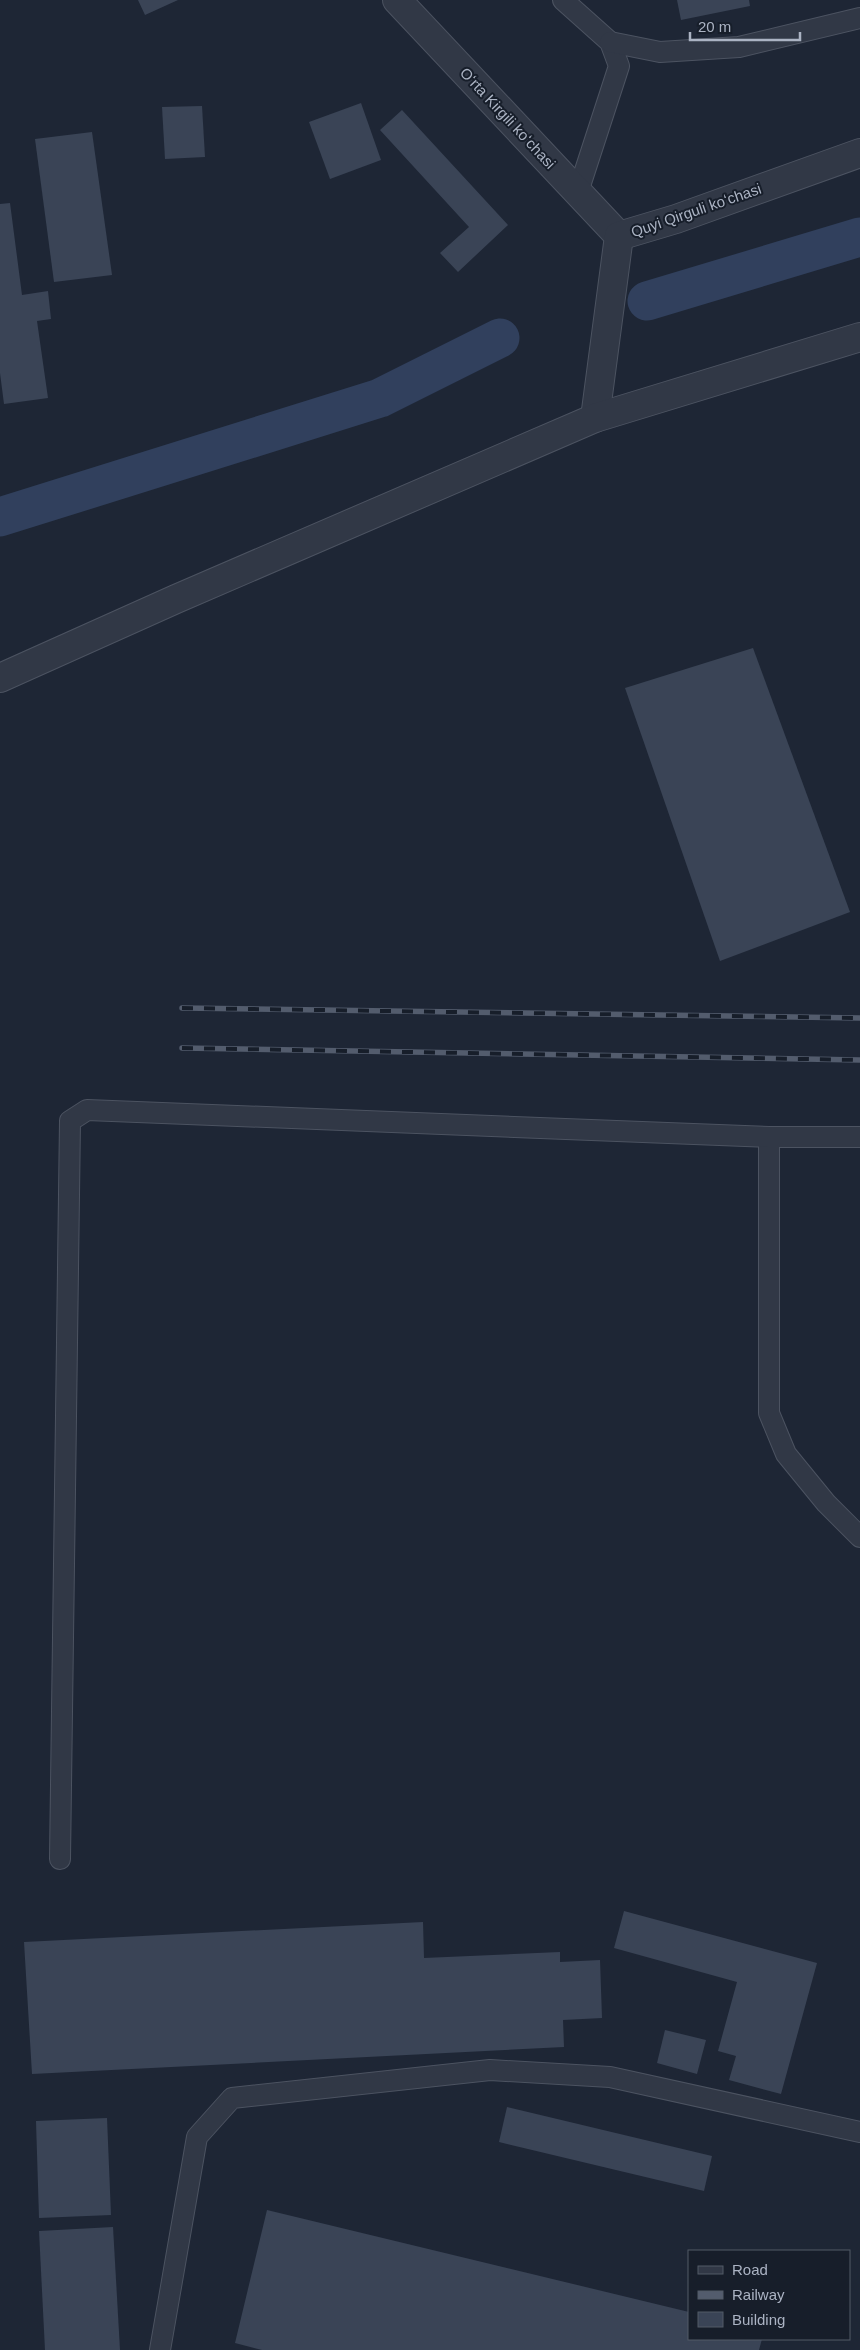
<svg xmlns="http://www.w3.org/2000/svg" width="860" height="2350" viewBox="0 0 860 2350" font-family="Helvetica,sans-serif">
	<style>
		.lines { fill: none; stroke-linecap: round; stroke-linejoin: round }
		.canal { stroke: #31405d; stroke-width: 39 }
		.building { fill: #3a4456 }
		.lane-casing { stroke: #4c5361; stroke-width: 22 }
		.street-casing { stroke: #4c5361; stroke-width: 30 }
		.lane { stroke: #313846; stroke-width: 20 }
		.street { stroke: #313846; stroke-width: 28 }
		.rail-casing { stroke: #535c6d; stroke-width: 5.5 }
		.rail { stroke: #171e2a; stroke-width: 4; stroke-dasharray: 11; stroke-linecap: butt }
		.labels { text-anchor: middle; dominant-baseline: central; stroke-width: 4; stroke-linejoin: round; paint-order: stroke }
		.street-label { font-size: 15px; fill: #abb3c3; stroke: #171e2a }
	</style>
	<rect width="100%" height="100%" fill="#1e2635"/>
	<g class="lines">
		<g class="canal">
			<path d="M647,301L860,237"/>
			<path d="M0,517L380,398L500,338"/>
		</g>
	</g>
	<g class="building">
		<path d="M138,0H178L145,15Z"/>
		<path d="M677,0H749L750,6L681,20Z"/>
		<path d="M361,103L381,160L330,179L309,122Z"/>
		<path d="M202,106L205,157L165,159L162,107Z"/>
		<path d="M402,110L508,225L458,272L440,253L469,227L380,130Z"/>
		<path d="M92,132L112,275L54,282L35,139Z"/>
		<path d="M10,203L22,295L48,291L51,319L37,321L48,398L4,404L0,373V204Z"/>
		<path d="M753,648L850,912L720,961L625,688Z"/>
		<path d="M624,1911L817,1963L781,2094L729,2080L736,2056L718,2051L737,1982L614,1948Z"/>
		<path d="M423,1922L424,1958L560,1952V1962L600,1960L602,2018L563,2020L564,2047L32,2074L24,1942Z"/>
		<path d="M665,2030L706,2040L697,2074L657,2063Z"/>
		<path d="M507,2107L712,2156L704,2191L499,2142Z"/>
		<path d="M107,2118L111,2215L39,2218L36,2121Z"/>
		<path d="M267,2210L689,2312V2339H762L759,2350H262L235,2343Z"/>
		<path d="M113,2227L120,2350H45L39,2231Z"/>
	</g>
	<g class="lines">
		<defs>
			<g id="lane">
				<path d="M563,0L610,42L619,66L578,192"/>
				<path d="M610,42L660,52L739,47L860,18"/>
				<path d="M769,1137V1413L786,1454L826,1503L860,1537"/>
				<path d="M60,1859L70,1121L87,1110L769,1137H860"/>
				<path d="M160,2350L197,2137L232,2098L490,2070L610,2077L860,2132"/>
			</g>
			<g id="street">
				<path d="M397,0L619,236"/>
				<path d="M595,418L619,236L676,219L860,153"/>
				<path d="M0,678L176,599L595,418L860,337"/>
			</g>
		</defs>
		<use href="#lane" class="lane-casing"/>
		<use href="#street" class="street-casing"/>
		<use href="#lane" class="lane"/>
		<use href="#street" class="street"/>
		<defs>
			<g id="rail">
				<path d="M182,1008L860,1018"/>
				<path d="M182,1048L860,1060"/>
			</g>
		</defs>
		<use href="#rail" class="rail-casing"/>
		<use href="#rail" class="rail"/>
	</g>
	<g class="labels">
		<g class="street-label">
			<text transform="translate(508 118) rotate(47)">Oʻrta Kirgili koʻchasi</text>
			<text transform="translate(696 210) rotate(-19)">Quyi Qirguli koʻchasi</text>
		</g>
	</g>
	<rect x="688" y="2250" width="162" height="90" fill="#171e2a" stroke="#525a67"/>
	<rect x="698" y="2266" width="25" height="8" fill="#313846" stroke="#525a67"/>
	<text x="732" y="2275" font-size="15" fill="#abb3c3">Road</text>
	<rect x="698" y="2291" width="25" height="8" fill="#535c6d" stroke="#525a67"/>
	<text x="732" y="2300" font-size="15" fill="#abb3c3">Railway</text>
	<rect x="698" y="2312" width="25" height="15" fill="#3a4456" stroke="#525a67"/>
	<text x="732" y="2325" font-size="15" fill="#abb3c3">Building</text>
	<path d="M690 32v8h110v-8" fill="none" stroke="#abb3c3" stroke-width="2.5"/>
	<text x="698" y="32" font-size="15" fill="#abb3c3" stroke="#171e2a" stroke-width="4" paint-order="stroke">20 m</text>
</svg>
